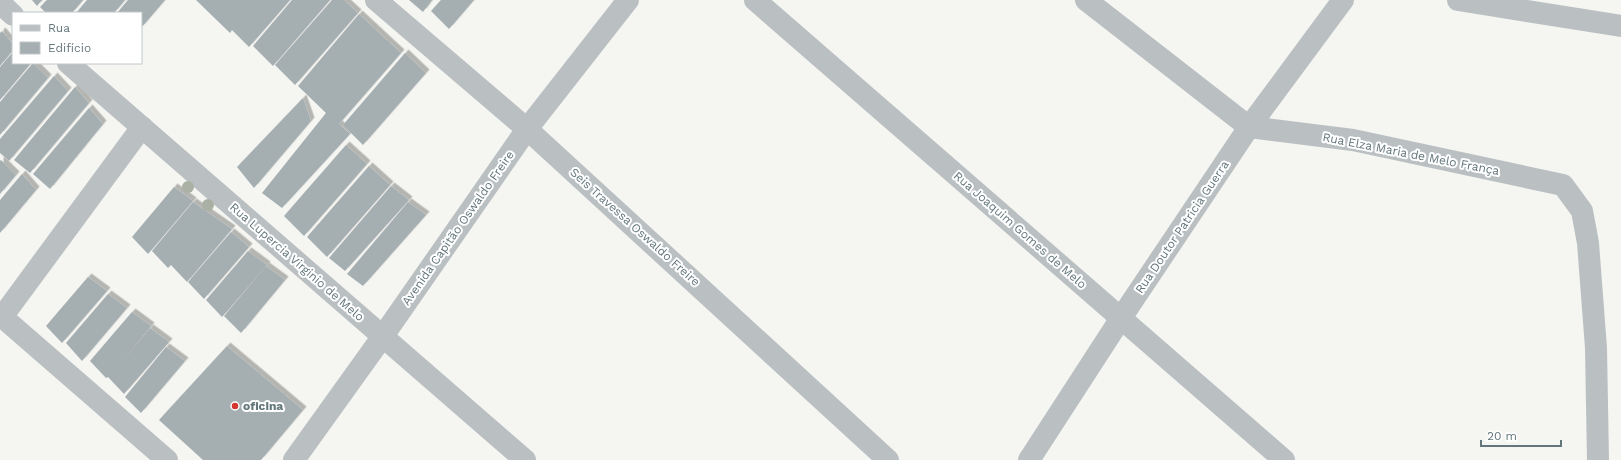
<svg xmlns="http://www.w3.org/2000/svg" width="1621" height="460" viewBox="0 0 1621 460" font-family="'Work Sans',sans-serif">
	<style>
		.building { fill: #a5aeb1; filter: url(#shadow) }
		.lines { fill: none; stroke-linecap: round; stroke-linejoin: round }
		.minor { stroke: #bac0c2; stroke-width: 22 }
		.tree { fill: #aab1a4 }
		.poi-dot { fill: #d53633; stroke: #fff; stroke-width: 1.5 }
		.labels { text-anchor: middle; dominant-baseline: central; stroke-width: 4; stroke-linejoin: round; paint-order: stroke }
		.street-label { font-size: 12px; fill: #63767b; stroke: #fff }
		.poi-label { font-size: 12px; font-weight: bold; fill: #63767b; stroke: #fff; text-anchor: start }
	</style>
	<defs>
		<filter id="shadow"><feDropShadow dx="3.5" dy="-3.5" stdDeviation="0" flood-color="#0004"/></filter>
	</defs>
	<rect width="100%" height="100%" fill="#f5f5f2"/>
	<g class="building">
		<path d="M32,0H42L37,6Z"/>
		<path d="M47,0H83L72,13H46L40,7Z"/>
		<path d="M87,0H125L114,13H76Z"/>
		<path d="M128,0H165L141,28V13H117Z"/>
		<path d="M196,0H290L249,47L232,30L230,33Z"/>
		<path d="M292,0H330L273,66L253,46Z"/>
		<path d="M332,0H344L358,13L295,85L275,65Z"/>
		<path d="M409,0H432L423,12Z"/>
		<path d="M441,0H474L449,29L431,11Z"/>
		<path d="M359,14L401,53L339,124L350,134L282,208L262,193L326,113L298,86Z"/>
		<path d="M2,31L13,44V50L0,66V33Z"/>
		<path d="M13,52V63H31L0,100V67Z"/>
		<path d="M405,53L426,73L363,145L343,125Z"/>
		<path d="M33,63L48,78L0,135V102Z"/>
		<path d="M54,76L68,91L9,161L0,153V139Z"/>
		<path d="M75,87L89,103L30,173L14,160Z"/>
		<path d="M303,98L311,121L254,188L237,167Z"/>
		<path d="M89,108L103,124L50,189L33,174Z"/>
		<path d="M346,145L367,164L304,236L284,216Z"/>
		<path d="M1,160L16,175L0,194V161Z"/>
		<path d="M369,166L390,185L327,257L307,237Z"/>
		<path d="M22,174L36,190L0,233V200Z"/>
		<path d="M391,186L409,200L345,271L329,258Z"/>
		<path d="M174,187L193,201L148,254L132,237Z"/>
		<path d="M193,202L232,229L187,282L171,265L168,268L152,251Z"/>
		<path d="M408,202L426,215L363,286L347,274Z"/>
		<path d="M231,232L249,247L204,299L188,282Z"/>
		<path d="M248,251L267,265L222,317L206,300Z"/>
		<path d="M266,266L285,280L241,333L224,316Z"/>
		<path d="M88,277L107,291L62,343L46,326Z"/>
		<path d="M108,294L127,308L82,361L66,343Z"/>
		<path d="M132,312L151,326L120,364L150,328L169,342L124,394L108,377L106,378L90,361Z"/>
		<path d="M227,346L303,410L261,460H203L159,420Z"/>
		<path d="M166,347L185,361L141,413L125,397Z"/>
	</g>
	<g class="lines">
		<g class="minor">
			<path d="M376,0L527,129L888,460"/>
			<path d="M755,0L1284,460"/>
			<path d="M1086,0L1249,127L1353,140L1563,185L1582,211L1588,243L1596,348L1598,460"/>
			<path d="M1458,0L1621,26"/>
			<path d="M0,3L13,15"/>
			<path d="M68,63L525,460"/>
			<path d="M0,315L167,460"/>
			<path d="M2,317L142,127"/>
			<path d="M294,460L383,336L527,129L628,0"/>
			<path d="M1029,460L1121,318L1249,127L1343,0"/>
		</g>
	</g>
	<g class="tree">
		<circle cx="188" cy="187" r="6"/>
		<circle cx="208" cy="205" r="6"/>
	</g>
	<circle class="poi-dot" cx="235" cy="406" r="4"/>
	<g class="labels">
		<g class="street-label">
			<text transform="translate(1411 154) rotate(11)">Rua Elza Maria de Melo França</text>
			<text transform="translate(635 227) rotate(42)">Seis Travessa Oswaldo Freire</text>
			<text transform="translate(1182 227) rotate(-56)">Rua Doutor Patricia Guerra</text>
			<text transform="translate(458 228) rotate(-55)">Avenida Capitão Oswaldo Freire</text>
			<text transform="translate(1020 230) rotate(41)">Rua Joaquim Gomes de Melo</text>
			<text transform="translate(297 262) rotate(41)">Rua Lupercia Virginio de Melo</text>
		</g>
		<g class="poi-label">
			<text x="243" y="406">oficina</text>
		</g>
	</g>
	<rect x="12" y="12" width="130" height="52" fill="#ffffff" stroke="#c1c8ca"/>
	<rect x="20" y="25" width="20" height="6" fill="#bac0c2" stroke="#c1c8ca"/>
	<text x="48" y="32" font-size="12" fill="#63767b">Rua</text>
	<rect x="20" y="42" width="20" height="12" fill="#a5aeb1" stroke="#c1c8ca"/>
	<text x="48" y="52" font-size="12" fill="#63767b">Edifício</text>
	<path d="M1481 440v6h80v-6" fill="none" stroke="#63767b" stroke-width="2"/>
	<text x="1487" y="440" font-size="12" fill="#63767b" stroke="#ffffff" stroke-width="3" paint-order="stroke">20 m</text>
</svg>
